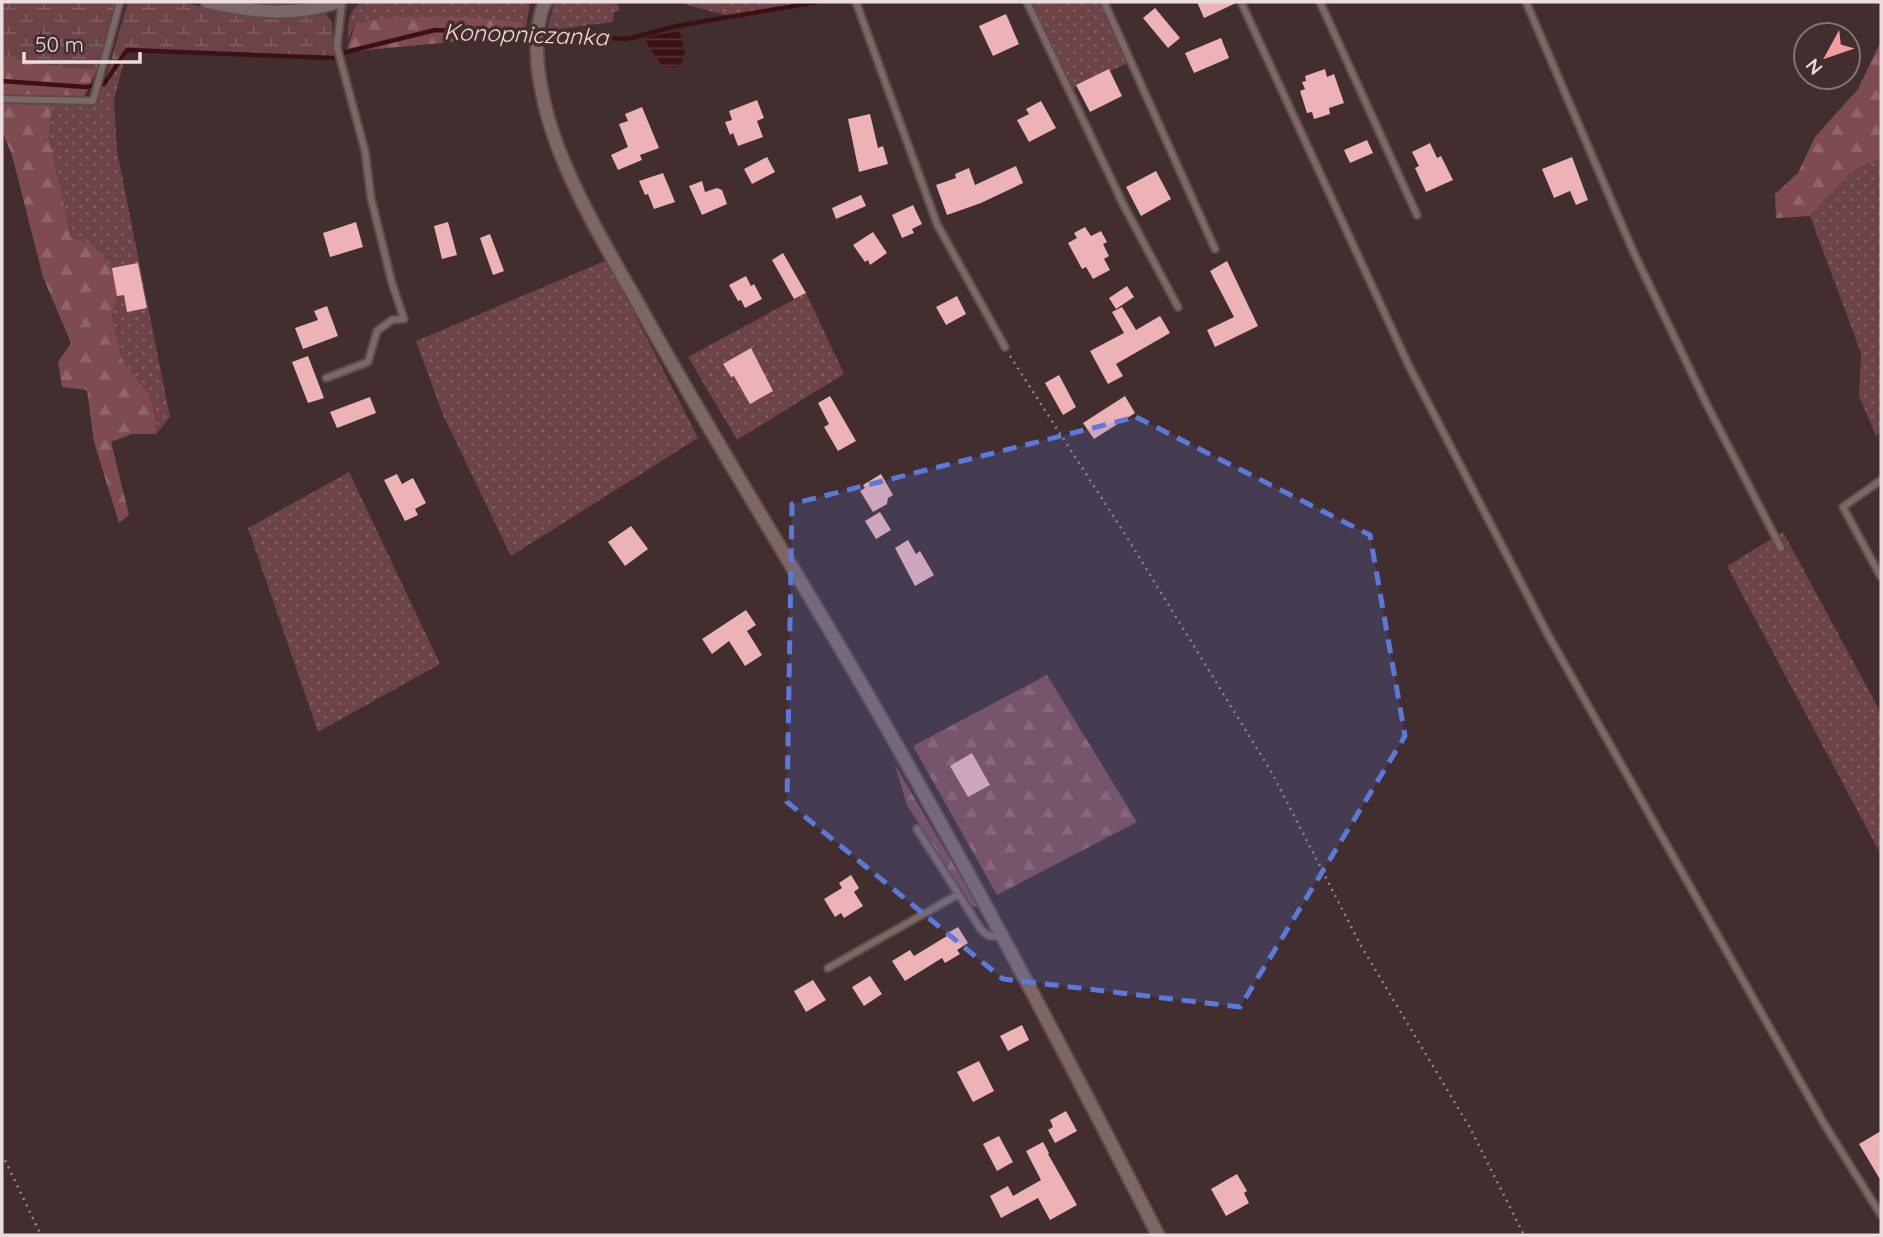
<svg xmlns="http://www.w3.org/2000/svg" width="1883" height="1237" viewBox="0 0 1883 1237" font-family="Quicksand,sans-serif">
	<style>
		.grass { fill: url(#grass-dots) }
		.forest { fill: url(#forest-firs) }
		.wetland { fill: url(#wetland-marsh) }
		.water { fill: url(#water-rules) }
		.lines { fill: none; stroke-linecap: round; stroke-linejoin: round }
		.stream { stroke: #3c1116; stroke-width: 4.5 }
		.building { fill: #ecb2b5 }
		.lane-casing { stroke: #5d4a4b; stroke-width: 10 }
		.street-casing { stroke: #5d4a4b; stroke-width: 16 }
		.path { stroke: #968586; stroke-width: 2.5; stroke-dasharray: 2 5; stroke-linecap: butt }
		.lane { stroke: #7d6666; stroke-width: 6 }
		.street { stroke: #7d6666; stroke-width: 12 }
		.marked { fill: #5b79da; fill-opacity: 0.2; stroke: #5b79da; stroke-width: 5; stroke-dasharray: 14 9; stroke-linejoin: round }
		.labels { text-anchor: middle; dominant-baseline: central; stroke-width: 7; stroke-linejoin: round; paint-order: stroke }
		.water-label { font-size: 23px; font-style: italic; fill: #f6d3d4; stroke: #422e2f }
	</style>
	<defs>
		<pattern id="grass-dots" width="8" height="8" patternUnits="userSpaceOnUse" patternTransform="scale(1.75)"><rect width="8" height="8" fill="#6c4346"/><path d="M2 2h.1M6 6h.1" fill="none" stroke="#815e60" stroke-width="1.8" stroke-linecap="round"/></pattern>
		<pattern id="forest-firs" width="22" height="20" patternUnits="userSpaceOnUse" patternTransform="scale(1.75)"><rect width="22" height="20" fill="#7e4c50"/><path d="M5 1l3.5 6h-7zM16 11l3.5 6h-7z" fill="#906569"/></pattern>
		<pattern id="wetland-marsh" width="20" height="14" patternUnits="userSpaceOnUse" patternTransform="scale(1.75)"><rect width="20" height="14" fill="#6c4346"/><path d="M1 5h8M5 5V1M11 12h8M15 12V8" fill="none" stroke="#815e60"/></pattern>
		<pattern id="water-rules" width="6" height="5" patternUnits="userSpaceOnUse" patternTransform="scale(1.75)"><rect width="6" height="5" fill="#3c1116"/><path d="M0 2.5h6" fill="none" stroke="#583337"/></pattern>
	</defs>
	<rect width="100%" height="100%" fill="#422e2f"/>
	<g class="grass">
		<path d="M362,2H530L526,28L521,22C466,17 412,15 356,23L348,40C348,24 347,11 362,2Z"/>
		<path d="M554,2H617L620,11L614,12L613,22L547,31Z"/>
		<path d="M684,2H794V7L729,16L684,4Z"/>
		<path d="M1024,2H1102L1130,62L1069,90Z"/>
		<path d="M127,50L114,100L117,151L170,417L156,434L155,415L148,392L122,361L112,316L117,296L92,244L71,238L49,137L52,99L93,101Z"/>
		<path d="M1881,158V432L1876,436L1859,396L1861,353L1810,216L1852,171Z"/>
		<path d="M607,260L698,438L511,556L443,415L416,341Z"/>
		<path d="M806,293L844,374L737,440L688,357Z"/>
		<path d="M349,472L440,664L318,732L248,528Z"/>
		<path d="M1783,532L1881,713V855L1727,566Z"/>
	</g>
	<g class="forest">
		<path d="M396,17H466L521,22L526,28L525,35L346,52L356,23Z"/>
		<path d="M1881,41V158L1852,171L1810,216L1776,218L1775,194L1798,173L1815,137L1858,89Z"/>
		<path d="M2,57L65,67L97,69L83,99H52L49,137L71,238L92,244L112,268L117,296L112,316L122,361L148,392L155,415L156,434H132L111,442L129,515L119,523L94,442L87,390L62,387L58,362L71,343L43,277L12,155L2,131Z"/>
		<path d="M1047,675L1137,822L997,895L913,746Z"/>
		<path d="M895,765L979,908L972,906L907,805Z"/>
	</g>
	<g class="wetland">
		<path d="M2,2H115L97,69L65,67L2,57Z"/>
		<path d="M128,2H182L247,17L290,19L326,14L332,22L334,58L127,50L104,84Z"/>
	</g>
	<path class="water" d="M680,31L685,52L681,64L673,68L662,65L648,46L645,37Z"/>
	<g class="lines">
		<path class="stream" d="M2,81L86,87L104,84L127,50L334,58L346,52L435,30L627,39L677,26L817,2"/>
	</g>
	<g class="building">
		<path d="M1197,2H1235L1236,3L1204,18Z"/>
		<path d="M1155,8L1180,38L1168,48L1143,18Z"/>
		<path d="M1006,14L1019,44L993,56L979,26Z"/>
		<path d="M1221,38L1229,58L1194,73L1185,53Z"/>
		<path d="M1109,69L1122,96L1090,112L1076,85Z"/>
		<path d="M1325,69L1327,77L1334,74L1344,103L1329,108L1330,114L1314,119L1312,112L1307,113L1300,91L1305,89L1302,82L1306,81L1305,76Z"/>
		<path d="M757,100L764,118L757,121L763,137L738,146L733,133L730,135L725,122L732,120L729,111Z"/>
		<path d="M1041,101L1056,128L1029,142L1017,120L1029,114L1026,109Z"/>
		<path d="M642,107L659,148L640,155L642,160L618,170L611,155L628,147L619,124L628,121L625,114Z"/>
		<path d="M870,114L878,148L883,146L888,164L859,172L848,119Z"/>
		<path d="M1367,140L1373,153L1350,163L1344,150Z"/>
		<path d="M1430,143L1437,158L1441,156L1453,180L1426,192L1415,168L1419,166L1412,152Z"/>
		<path d="M767,157L775,172L752,184L744,169Z"/>
		<path d="M1572,157L1588,200L1576,205L1570,191L1554,198L1542,169Z"/>
		<path d="M1016,166L1023,183L981,203L947,215L936,185L956,178L955,174L969,168L975,185Z"/>
		<path d="M1156,171L1171,199L1141,216L1126,187Z"/>
		<path d="M663,173L675,202L654,209L648,194L645,195L639,181Z"/>
		<path d="M702,181L705,192L717,188L722,190L727,204L702,215L689,186Z"/>
		<path d="M861,195L866,206L836,219L832,208Z"/>
		<path d="M913,205L922,224L912,229L914,233L902,238L892,215Z"/>
		<path d="M356,222L363,247L330,257L323,233Z"/>
		<path d="M448,222L457,255L442,259L434,226Z"/>
		<path d="M1085,227L1091,236L1101,231L1107,242L1103,244L1109,256L1104,259L1110,270L1093,279L1086,267L1082,269L1068,243L1077,238L1074,233Z"/>
		<path d="M873,232L887,253L870,265L868,260L865,262L853,245Z"/>
		<path d="M490,234L504,271L493,275L480,238Z"/>
		<path d="M783,253L806,293L794,299L772,260Z"/>
		<path d="M1227,261L1258,326L1215,347L1207,330L1234,317L1210,271Z"/>
		<path d="M138,263L147,308L127,312L124,295L117,296L112,268Z"/>
		<path d="M746,276L751,286L754,284L762,299L745,308L741,300L738,301L729,285Z"/>
		<path d="M1127,286L1134,297L1116,309L1109,298Z"/>
		<path d="M957,296L966,314L946,325L936,307Z"/>
		<path d="M327,306L338,336L303,349L295,328L318,320L314,311Z"/>
		<path d="M1122,307L1136,330L1160,316L1170,333L1116,364L1123,376L1108,384L1090,351L1124,333L1112,312Z"/>
		<path d="M751,348L773,391L750,404L734,376L731,377L723,364Z"/>
		<path d="M308,356L324,398L308,403L292,362Z"/>
		<path d="M1059,375L1076,407L1063,415L1045,383Z"/>
		<path d="M830,396L856,441L838,451L824,427L829,424L818,403Z"/>
		<path d="M1125,396L1135,413L1094,439L1083,423Z"/>
		<path d="M370,397L376,413L337,428L330,412Z"/>
		<path d="M397,474L402,484L413,478L426,503L415,509L418,515L405,521L384,480Z"/>
		<path d="M881,474L893,495L888,498L887,504L873,512L860,491L865,488L863,485Z"/>
		<path d="M880,512L891,530L876,539L865,521Z"/>
		<path d="M631,526L648,549L625,566L608,542Z"/>
		<path d="M908,540L916,554L920,551L934,575L915,586L895,548Z"/>
		<path d="M746,610L756,625L747,631L762,655L745,666L729,641L712,654L702,639Z"/>
		<path d="M972,753L990,785L968,797L950,766Z"/>
		<path d="M851,875L859,888L854,892L863,906L844,918L841,913L835,917L824,899L842,888L839,883Z"/>
		<path d="M958,927L968,943L957,950L960,954L945,963L942,958L905,981L892,961L910,950L914,956L947,936L946,934Z"/>
		<path d="M870,976L882,994L864,1006L852,987Z"/>
		<path d="M813,980L826,1000L806,1012L794,991Z"/>
		<path d="M1022,1025L1029,1040L1008,1051L1000,1036Z"/>
		<path d="M979,1061L994,1091L973,1102L957,1072Z"/>
		<path d="M1066,1111L1077,1131L1055,1143L1048,1130L1053,1127L1050,1120Z"/>
		<path d="M1881,1131V1181L1859,1144Z"/>
		<path d="M999,1136L1013,1162L997,1171L983,1144Z"/>
		<path d="M1043,1142L1049,1153L1048,1154L1077,1205L1050,1220L1038,1198L1001,1218L990,1196L1008,1186L1013,1196L1041,1180L1026,1151Z"/>
		<path d="M1237,1174L1247,1191L1244,1193L1249,1203L1226,1216L1211,1189Z"/>
	</g>
	<g class="lines">
		<defs>
			<g id="lane">
				<path d="M856,2L937,224L1005,347"/>
				<path d="M1027,2L1124,206L1178,307"/>
				<path d="M1104,2L1215,249"/>
				<path d="M1241,2L1409,366L1547,633L1823,1122L1881,1215"/>
				<path d="M1320,2L1417,215"/>
				<path d="M1526,2L1633,251L1706,403L1781,548"/>
				<path d="M2,99L93,101L120,2"/>
				<path d="M326,378L368,362L377,331L392,320L404,319L392,283L371,198L365,151L337,47L342,2"/>
				<path d="M1881,480L1843,507L1881,577"/>
				<path d="M917,829L980,928C987,936 990,938 1001,935"/>
				<path d="M828,968L959,894"/>
			</g>
			<g id="street">
				<path d="M207,2C252,12 293,17 338,2"/>
				<path d="M545,2C525,48 546,121 565,165C586,214 614,261 640,307C702,419 769,528 835,639C950,833 1056,1034 1158,1235"/>
			</g>
		</defs>
		<use href="#lane" class="lane-casing"/>
		<use href="#street" class="street-casing"/>
		<g class="path">
			<path d="M1010,356L1128,539L1272,773L1360,944L1470,1128L1524,1235"/>
			<path d="M2,1154L41,1235"/>
		</g>
		<use href="#lane" class="lane"/>
		<use href="#street" class="street"/>
	</g>
	<path class="marked" d="M1136,417L1370,535L1405,736L1240,1007L1003,979L787,802L792,504Z"/>
	<g class="labels">
		<g class="water-label">
			<text transform="translate(526 34) rotate(2)">Konopniczanka</text>
		</g>
	</g>
	<rect width="1883" height="1237" fill="none" stroke="#ebddde" stroke-width="7"/>
	<g transform="translate(1827 56) rotate(230)"><circle r="33" fill="#422e2f" stroke="#867475" stroke-width="2"/>
	<path d="M0-5L12 26L0 18L-12 26Z" fill="#f49aa0"/>
	<text y="-10" font-size="19" font-weight="bold" text-anchor="middle" fill="#ebddde">N</text>
	</g>
	<path d="M24 52v10h116v-10" fill="none" stroke="#ebddde" stroke-width="3.5"/>
	<text x="35" y="52" font-size="21" fill="#ebddde" stroke="#422e2f" stroke-width="5" paint-order="stroke">50 m</text>
</svg>
